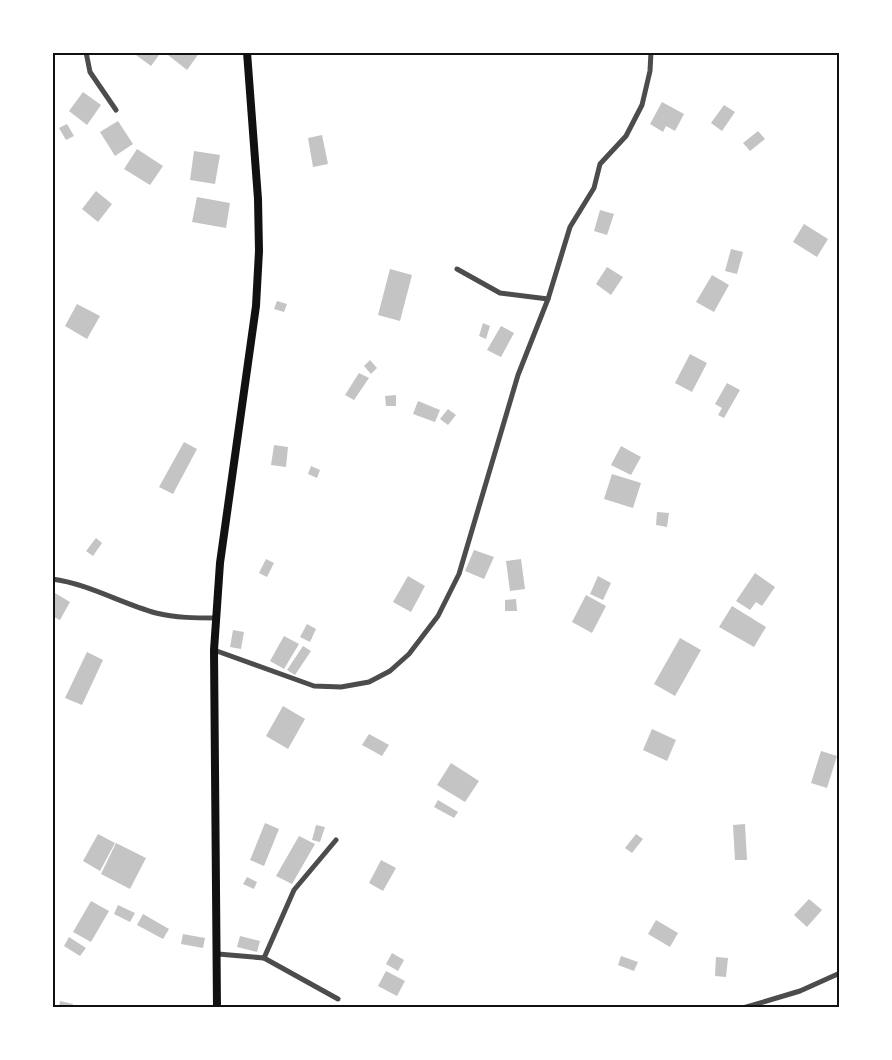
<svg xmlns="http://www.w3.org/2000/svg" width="892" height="1060" viewBox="0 0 892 1060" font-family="'Exo 2',sans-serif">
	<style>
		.building { fill: #c4c4c4 }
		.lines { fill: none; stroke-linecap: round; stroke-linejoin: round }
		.minor { stroke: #4c4c4c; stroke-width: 5 }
		.secondary { stroke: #111; stroke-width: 8 }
		.neatline { fill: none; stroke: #111; stroke-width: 2 }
	</style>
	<rect width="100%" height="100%" fill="#fff"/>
	<g class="building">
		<path d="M138,52H155L159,55L151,66L136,55Z"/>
		<path d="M170,52H200L187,70L168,55Z"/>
		<path d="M83,92L101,105L87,125L69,111Z"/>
		<path d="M662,102L684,114L675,131L666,126L663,132L650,124Z"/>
		<path d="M724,105L735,112L722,131L711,123Z"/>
		<path d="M118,121L133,144L115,156L100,132Z"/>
		<path d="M67,124L74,136L66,140L59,128Z"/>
		<path d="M758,131L765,139L750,151L743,143Z"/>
		<path d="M322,135L328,164L313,167L308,138Z"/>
		<path d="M137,149L163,166L150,185L124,169Z"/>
		<path d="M194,151L220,155L215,184L190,180Z"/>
		<path d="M96,191L112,204L98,222L82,209Z"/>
		<path d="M197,197L230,203L226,228L192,222Z"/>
		<path d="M600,210L614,214L607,235L594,231Z"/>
		<path d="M804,224L828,239L817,257L793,242Z"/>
		<path d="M731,249L743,252L737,274L725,271Z"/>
		<path d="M607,267L623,277L611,295L596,284Z"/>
		<path d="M390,269L412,275L400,321L378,315Z"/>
		<path d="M712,275L729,285L714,312L696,302Z"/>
		<path d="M277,301L287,304L284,312L274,309Z"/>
		<path d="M77,304L100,316L87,339L65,326Z"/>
		<path d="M483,323L490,326L486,339L479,336Z"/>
		<path d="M501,326L514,333L501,357L487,350Z"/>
		<path d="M690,354L707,363L692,392L675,383Z"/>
		<path d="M370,360L377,368L371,374L364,366Z"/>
		<path d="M359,373L369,378L354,400L345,395Z"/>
		<path d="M727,383L740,390L724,418L718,415L722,408L715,404Z"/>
		<path d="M396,395V406H386L385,396Z"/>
		<path d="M418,401L440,410L435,422L413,414Z"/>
		<path d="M448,409L456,415L448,425L440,419Z"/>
		<path d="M184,442L197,449L173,494L159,487Z"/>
		<path d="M274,445L288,447L286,467L271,465Z"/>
		<path d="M621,446L641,457L631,475L611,465Z"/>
		<path d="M311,466L320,470L317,478L308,474Z"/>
		<path d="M612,474L641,483L633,508L604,499Z"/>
		<path d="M657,512L669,513L667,527L656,525Z"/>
		<path d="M96,538L102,543L93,556L86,551Z"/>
		<path d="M474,550L494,557L484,579L465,571Z"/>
		<path d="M266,559L274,563L267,577L259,573Z"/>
		<path d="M521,559L525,589L510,591L506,561Z"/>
		<path d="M755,573L775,587L762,606L756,602L750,610L736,601Z"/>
		<path d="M408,576L425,586L411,612L393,602Z"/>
		<path d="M598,576L611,583L603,600L590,594Z"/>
		<path d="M55,593L70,602L60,620L52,616V598Z"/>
		<path d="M586,595L606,606L592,633L572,622Z"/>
		<path d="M516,599L517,611H505V600Z"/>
		<path d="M732,606L766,627L754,647L719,627Z"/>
		<path d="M307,624L316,629L310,642L300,637Z"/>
		<path d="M233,630L244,632L241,649L230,647Z"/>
		<path d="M284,636L299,644L284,669L270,661Z"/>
		<path d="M680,638L701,650L675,696L654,684Z"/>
		<path d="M303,646L311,651L295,675L287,670Z"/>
		<path d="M87,652L103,660L82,705L65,698Z"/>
		<path d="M283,706L305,719L288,749L266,736Z"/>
		<path d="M652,729L676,740L667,761L643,750Z"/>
		<path d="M369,734L389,745L382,756L362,745Z"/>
		<path d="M821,751L837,756L827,788L811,783Z"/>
		<path d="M451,763L479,781L465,802L437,785Z"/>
		<path d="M438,800L458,812L454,818L434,807Z"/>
		<path d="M265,823L279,829L264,866L250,860Z"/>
		<path d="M745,824L747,860H735L733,825Z"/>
		<path d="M316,825L325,827L320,842L312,840Z"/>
		<path d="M98,834L115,843L100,871L83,861Z"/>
		<path d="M636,834L643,839L632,853L625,848Z"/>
		<path d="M299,836L315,844L292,884L276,876Z"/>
		<path d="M116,843L146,858L130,889L101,874Z"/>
		<path d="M381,860L396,868L383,891L369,883Z"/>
		<path d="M247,877L257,882L254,889L243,884Z"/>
		<path d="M809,899L822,910L807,927L794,915Z"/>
		<path d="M91,901L109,911L91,942L73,932Z"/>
		<path d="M118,905L135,913L130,922L114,914Z"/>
		<path d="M143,914L169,929L163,939L137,925Z"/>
		<path d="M656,920L678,933L670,947L648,934Z"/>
		<path d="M183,934L205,938L203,948L181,944Z"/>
		<path d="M240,936L260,941L257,952L237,947Z"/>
		<path d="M69,937L86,948L80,956L64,946Z"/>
		<path d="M392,953L404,960L398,971L386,964Z"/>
		<path d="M621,956L638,962L634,971L618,965Z"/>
		<path d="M716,957L728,958L726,977L715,976Z"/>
		<path d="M386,971L405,981L397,996L378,986Z"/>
		<path d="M60,1001L73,1004L72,1008H59Z"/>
	</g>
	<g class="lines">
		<g class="minor">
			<path d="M86,52L90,72L116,110"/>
			<path d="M457,269L500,293L548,299"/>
			<path d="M52,579C89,584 120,603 156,613C176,618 196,618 217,618"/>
			<path d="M214,650L314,686L341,687L369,682L390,671L409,654L438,616L459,574L518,375L548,299L570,227L594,188L600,164L626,136L642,105L650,71L651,52"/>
			<path d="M218,954L264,958L294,890L336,840"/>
			<path d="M264,958L338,999"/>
			<path d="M743,1008L800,991L840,973"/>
		</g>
		<path class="secondary" d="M217,1008L214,650L220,563L256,306L259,251L258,199L247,52"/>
	</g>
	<rect width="892" height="1060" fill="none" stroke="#ffffff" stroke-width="108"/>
	<rect x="54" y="54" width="784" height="952" class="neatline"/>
</svg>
